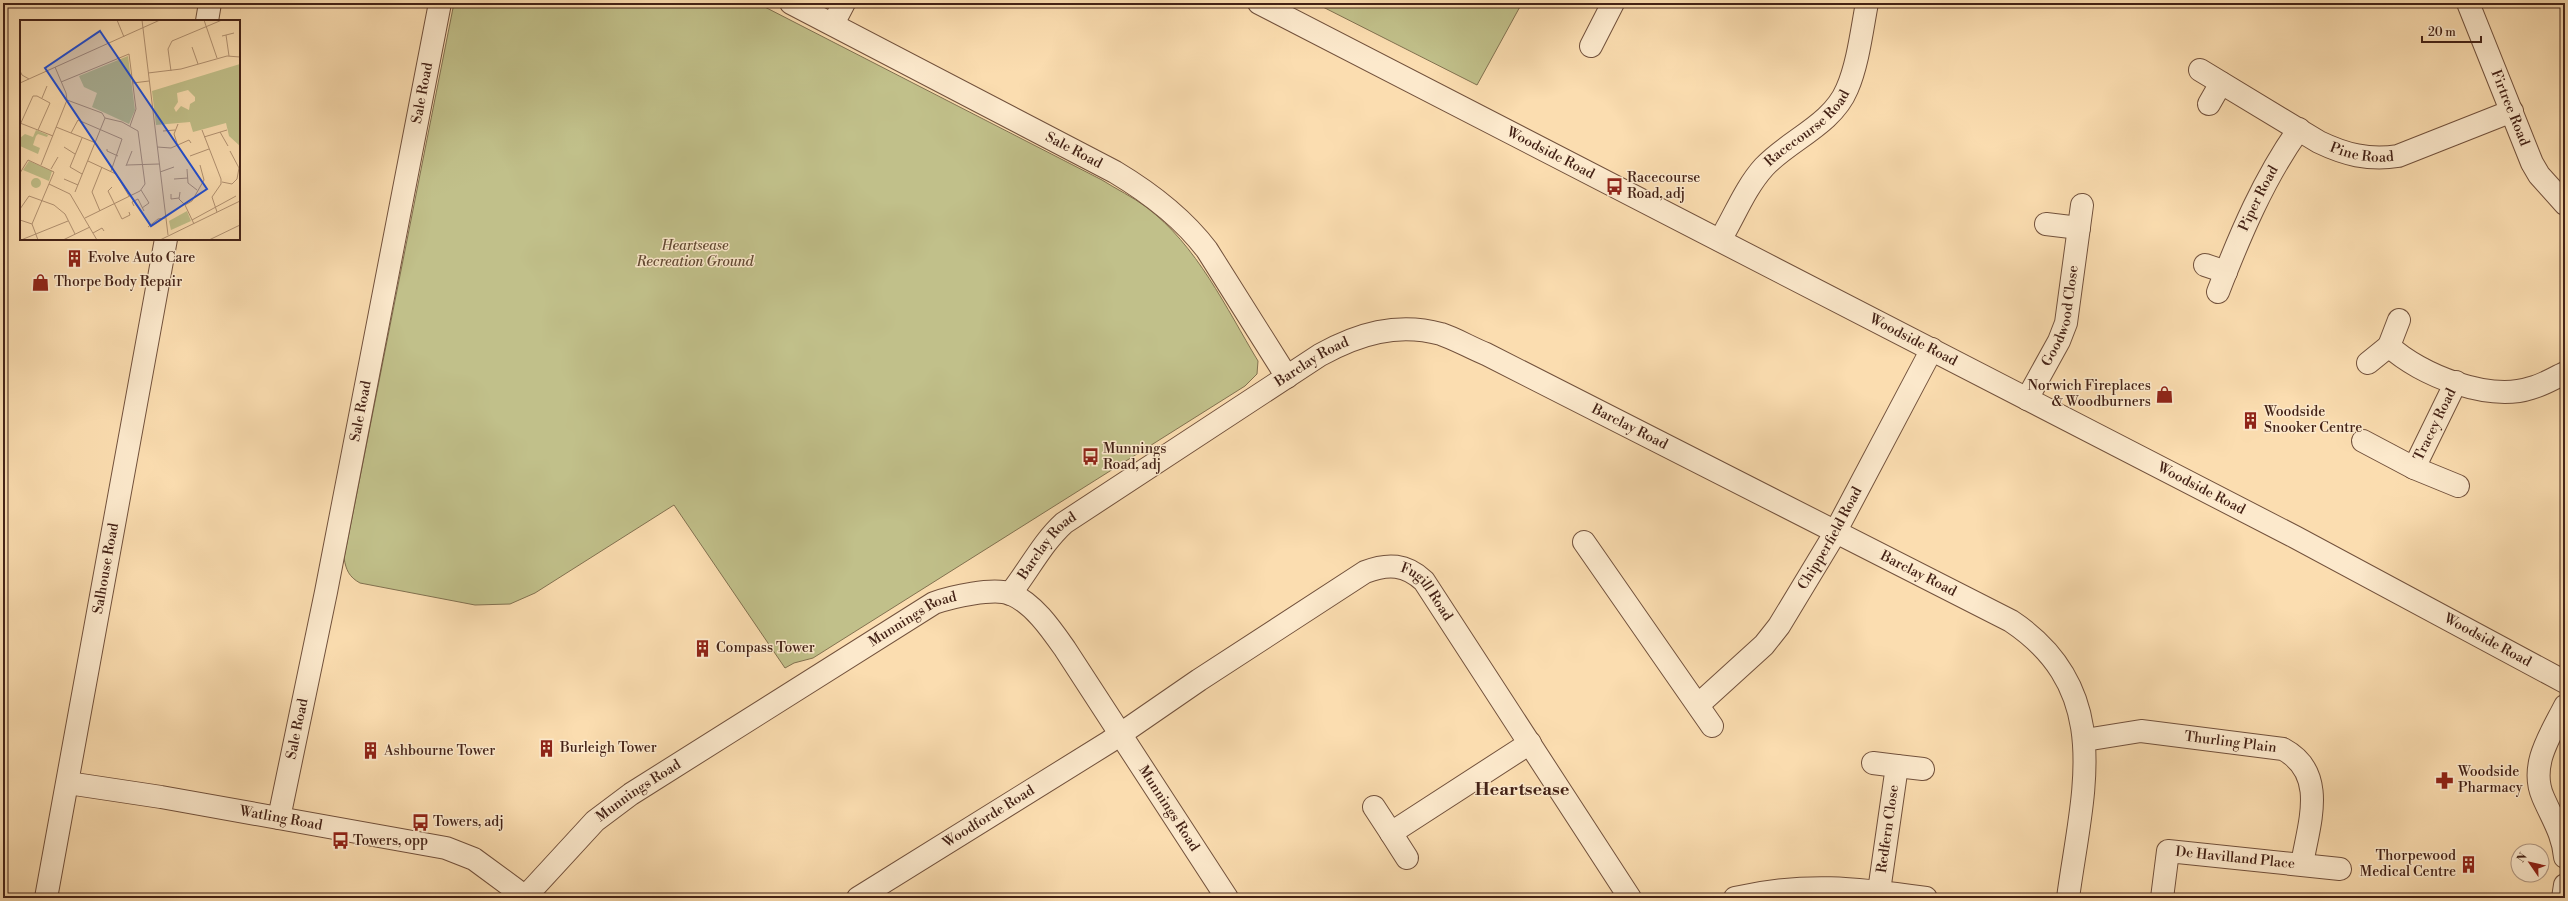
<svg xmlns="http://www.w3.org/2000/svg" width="2568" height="901" viewBox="0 0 2568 901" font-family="'Libre Bodoni',serif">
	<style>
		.green { fill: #c1c08a; stroke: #827150 }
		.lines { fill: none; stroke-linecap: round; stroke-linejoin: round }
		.minor-casing { stroke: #72513c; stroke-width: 24 }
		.minor { stroke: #fce9cc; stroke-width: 22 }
		.labels { text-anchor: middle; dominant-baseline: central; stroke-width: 3; stroke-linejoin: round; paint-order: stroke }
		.street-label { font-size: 14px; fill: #442216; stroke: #fce9cc }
		.poi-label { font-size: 14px; fill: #442216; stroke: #fce9cc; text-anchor: start }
		.park-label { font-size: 14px; font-style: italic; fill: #634a33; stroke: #fce9cc }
		.district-label { font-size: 18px; font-weight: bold; fill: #442216; stroke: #fce9cc }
		.inset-road { fill: none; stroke: #b29272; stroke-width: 1 }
		.view { fill: #1d4ed8; fill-opacity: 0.15; stroke: #1d4ed8; stroke-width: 2 }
		.inset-edge { fill: none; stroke: #442216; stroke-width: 2 }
	</style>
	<rect width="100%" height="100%" fill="#fbddb0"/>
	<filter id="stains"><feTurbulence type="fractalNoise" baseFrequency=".005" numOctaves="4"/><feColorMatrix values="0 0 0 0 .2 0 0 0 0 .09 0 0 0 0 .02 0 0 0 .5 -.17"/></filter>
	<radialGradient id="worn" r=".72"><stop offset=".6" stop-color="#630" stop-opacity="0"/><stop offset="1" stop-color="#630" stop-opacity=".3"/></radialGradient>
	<g class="green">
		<path d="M454,3H757L1102,180C1116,189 1133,197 1146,207C1197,245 1226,308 1258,361L1257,374L1245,386L813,658L794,663L785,668L674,505L535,593L510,604L475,605L360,583C349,577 346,570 344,558Z"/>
		<path d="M1315,3H1522L1477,85Z"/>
	</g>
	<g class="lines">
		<defs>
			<g id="minor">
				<path id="s1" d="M791,3L1115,172C1150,193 1182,217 1207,250L1287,377"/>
				<path id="s2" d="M1259,3L2295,537L2565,682"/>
				<path id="s3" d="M2468,3L2532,163L2539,175L2565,204"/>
				<path d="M207,21L210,3"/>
				<path d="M833,24L844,3"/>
				<path d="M1591,46L1613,3"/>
				<path id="s4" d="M2200,70L2319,142C2344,154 2369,161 2398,156L2512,111"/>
				<path d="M2209,104L2221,83"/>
				<path d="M2046,224L2079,228"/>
				<path id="s5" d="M1720,240C1734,217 1745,188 1764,167C1789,140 1832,125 1847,89C1858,64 1862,29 1867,3"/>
				<path d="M2205,265L2226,272"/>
				<path id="s6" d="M2218,292C2240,235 2264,178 2299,129"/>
				<path d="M2399,320L2389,346C2420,375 2489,402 2531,388C2543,385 2554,378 2565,373"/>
				<path d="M2368,363L2389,346"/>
				<path id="s7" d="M2027,399L2059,341L2066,323L2082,205"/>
				<path id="s8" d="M2363,441L2414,468L2456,382"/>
				<path d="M2414,468L2458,486"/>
				<path d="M1584,542L1712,726"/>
				<path id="s9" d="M1010,594C1029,570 1042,543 1064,523L1320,355C1358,334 1397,322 1441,334C1456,339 1471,348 1486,354L2011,621C2116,691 2082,793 2068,898"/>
				<path id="s10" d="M1698,705L1764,645L1779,626L1831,540L1932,349"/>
				<path d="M2565,706C2551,734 2529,765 2543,797C2552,818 2563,834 2565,857"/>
				<path id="s11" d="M2085,740L2141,731L2283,749C2328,773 2309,823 2302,864"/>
				<path d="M1873,763L1897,766L1879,891"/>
				<path d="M1897,766L1923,769"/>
				<path id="s12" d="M68,783L161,797L446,848L474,859L527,898"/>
				<path d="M1374,807L1391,833L1530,743"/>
				<path id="s13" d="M279,818L326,592L440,3"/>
				<path d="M1391,833L1407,858"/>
				<path id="s14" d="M526,896L595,821L631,794L934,603C951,597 994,587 1011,594C1034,604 1051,629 1065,649L1227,898"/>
				<path id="s15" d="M46,898L166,239"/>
				<path id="s16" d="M858,898L1109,742L1199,680L1365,572C1388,563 1406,564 1424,581L1630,898"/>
				<path d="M1735,898C1806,882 1855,888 1926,898"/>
				<path id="s17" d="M2162,898L2168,851L2340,869"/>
				<path d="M2563,898L2565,885"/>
			</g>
		</defs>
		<use href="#minor" class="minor-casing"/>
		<use href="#minor" class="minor"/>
	</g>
	<defs>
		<symbol id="bus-bare" viewBox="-9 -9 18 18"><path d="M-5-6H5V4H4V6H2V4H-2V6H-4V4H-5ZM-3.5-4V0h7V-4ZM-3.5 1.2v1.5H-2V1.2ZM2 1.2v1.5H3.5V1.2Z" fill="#8f2418" stroke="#fce9cc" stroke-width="2.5" paint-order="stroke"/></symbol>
		<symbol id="building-bare" viewBox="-9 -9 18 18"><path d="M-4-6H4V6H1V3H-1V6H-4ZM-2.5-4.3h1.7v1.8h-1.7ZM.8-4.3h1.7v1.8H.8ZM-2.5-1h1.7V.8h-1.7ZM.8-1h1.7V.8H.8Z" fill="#8f2418" stroke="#fce9cc" stroke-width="2.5" paint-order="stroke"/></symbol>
		<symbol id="shop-bare" viewBox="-9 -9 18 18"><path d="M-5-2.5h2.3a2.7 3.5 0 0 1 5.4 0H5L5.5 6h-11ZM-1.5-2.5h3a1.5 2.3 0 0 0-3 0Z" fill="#8f2418" stroke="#fce9cc" stroke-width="2.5" paint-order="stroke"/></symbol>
		<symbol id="pharmacy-bare" viewBox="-9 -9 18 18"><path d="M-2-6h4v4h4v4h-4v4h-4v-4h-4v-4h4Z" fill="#8f2418" stroke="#fce9cc" stroke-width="2.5" paint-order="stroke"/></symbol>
	</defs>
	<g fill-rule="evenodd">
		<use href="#bus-bare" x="1602" y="174" width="25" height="25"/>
		<use href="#building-bare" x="62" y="246" width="25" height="25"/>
		<use href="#shop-bare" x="28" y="270" width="25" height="25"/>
		<use href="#shop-bare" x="2152" y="382" width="25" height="25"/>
		<use href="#building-bare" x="2238" y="408" width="25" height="25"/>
		<use href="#bus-bare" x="1078" y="444" width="25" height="25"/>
		<use href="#building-bare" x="690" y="636" width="25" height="25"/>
		<use href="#building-bare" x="534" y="736" width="25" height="25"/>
		<use href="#building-bare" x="358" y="738" width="25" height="25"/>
		<use href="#pharmacy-bare" x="2432" y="768" width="25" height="25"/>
		<use href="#bus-bare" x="408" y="810" width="25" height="25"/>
		<use href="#bus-bare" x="328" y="828" width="25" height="25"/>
		<use href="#building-bare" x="2456" y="852" width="25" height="25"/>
	</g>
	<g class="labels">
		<g class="street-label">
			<text stroke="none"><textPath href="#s13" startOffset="739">Sale Road</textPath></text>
			<text stroke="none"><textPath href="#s3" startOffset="113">Firtree Road</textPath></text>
			<text stroke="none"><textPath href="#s5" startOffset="144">Racecourse Road</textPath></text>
			<text stroke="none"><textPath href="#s1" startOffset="319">Sale Road</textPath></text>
			<text stroke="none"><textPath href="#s4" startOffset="184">Pine Road</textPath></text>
			<text stroke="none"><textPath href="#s2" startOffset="328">Woodside Road</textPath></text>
			<text stroke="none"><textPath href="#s6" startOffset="102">Piper Road</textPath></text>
			<text stroke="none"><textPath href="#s7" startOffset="91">Goodwood Close</textPath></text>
			<text stroke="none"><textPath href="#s2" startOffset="736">Woodside Road</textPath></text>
			<text stroke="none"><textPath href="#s9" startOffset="385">Barclay Road</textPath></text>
			<text stroke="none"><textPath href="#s13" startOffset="415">Sale Road</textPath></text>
			<text stroke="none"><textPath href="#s8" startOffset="106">Tracey Road</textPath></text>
			<text stroke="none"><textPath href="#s9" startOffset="732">Barclay Road</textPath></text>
			<text stroke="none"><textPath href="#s2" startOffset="1060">Woodside Road</textPath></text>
			<text stroke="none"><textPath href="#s10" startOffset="215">Chipperfield Road</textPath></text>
			<text stroke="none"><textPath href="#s9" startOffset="61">Barclay Road</textPath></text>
			<text stroke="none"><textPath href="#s15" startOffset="335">Salhouse Road</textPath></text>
			<text stroke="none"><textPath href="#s9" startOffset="1056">Barclay Road</textPath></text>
			<text stroke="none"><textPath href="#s16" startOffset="676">Fugill Road</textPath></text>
			<text stroke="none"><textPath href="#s14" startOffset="479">Munnings Road</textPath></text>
			<text stroke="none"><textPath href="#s2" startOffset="1384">Woodside Road</textPath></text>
			<text stroke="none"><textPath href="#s13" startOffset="91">Sale Road</textPath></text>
			<text stroke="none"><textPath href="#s11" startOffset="147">Thurling Plain</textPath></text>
			<text stroke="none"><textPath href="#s14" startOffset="155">Munnings Road</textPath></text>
			<text stroke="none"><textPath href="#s14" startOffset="852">Munnings Road</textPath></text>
			<text stroke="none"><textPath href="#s16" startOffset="154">Woodforde Road</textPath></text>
			<text stroke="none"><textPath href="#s12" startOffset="216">Watling Road</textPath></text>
			<text transform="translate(1888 829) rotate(-82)">Redfern Close</text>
			<text stroke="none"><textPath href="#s17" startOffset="115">De Havilland Place</textPath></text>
		</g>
		<g class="poi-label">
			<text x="1627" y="178">Racecourse<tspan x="1627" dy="16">Road, adj</tspan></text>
			<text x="88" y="258">Evolve Auto Care</text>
			<text x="54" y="282">Thorpe Body Repair</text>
			<text x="2151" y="386" text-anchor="end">Norwich Fireplaces<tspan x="2151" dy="16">&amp; Woodburners</tspan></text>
			<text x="2264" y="412">Woodside<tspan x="2264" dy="16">Snooker Centre</tspan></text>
			<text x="1103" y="449">Munnings<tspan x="1103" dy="16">Road, adj</tspan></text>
			<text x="716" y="648">Compass Tower</text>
			<text x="560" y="748">Burleigh Tower</text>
			<text x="384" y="751">Ashbourne Tower</text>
			<text x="2458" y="772">Woodside<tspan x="2458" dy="16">Pharmacy</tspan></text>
			<text x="433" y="822">Towers, adj</text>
			<text x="353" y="841">Towers, opp</text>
			<text x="2456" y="856" text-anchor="end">Thorpewood<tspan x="2456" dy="16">Medical Centre</tspan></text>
		</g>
		<g class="park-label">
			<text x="695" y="246">Heartsease<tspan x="695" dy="16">Recreation Ground</tspan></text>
		</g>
		<g class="district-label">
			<text x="1522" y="789">Heartsease</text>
		</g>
	</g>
	<g transform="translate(20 20)">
		<rect width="220" height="220" fill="#fbddb0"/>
		<path d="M108,36L115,90L109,104L72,87L77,73L64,67L59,56ZM220,44V126L209,116L206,103L173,112L170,102L136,105L132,71ZM168,70L175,77V81L170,84L169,90L161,86L156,92L154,88L158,82L157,73ZM16,110L28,115L27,117L18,114L16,116L13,125L20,128L18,134L0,126V118L5,114L13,117ZM9,141L32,151L29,161L3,150ZM11 163a5 5 0 1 1 10 0a5 5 0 1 1-10 0ZM167,191L171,201L151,210L149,201Z" fill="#c1c08a" fill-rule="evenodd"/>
		<path class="inset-road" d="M97,0L104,17M122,0L148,215M184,0L197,38M206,15L209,36M202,16L214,13M172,27L178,44M0,51L2,55L9,59M151,51L148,29L152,21L202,0M128,53L161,49L207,36L220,37M41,62L109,34L116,89L110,106M0,63L140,0M113,63L129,61M22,78L27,66M47,80L82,93L85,98M0,103L33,116M0,105L13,76H17L30,83L18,110M36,107L76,123M182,110L201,159V164L192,177L197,192M143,111L155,110M200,112L208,126M51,113L58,100L102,119L91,151M184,117L207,110M62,118L50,147L62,154M158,126L154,114L158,104M44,127L55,134M137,127L151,128L169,120L171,123M87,129V131L98,136M170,136L189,129M68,141L96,154L109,176M21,145L47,80L46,73L35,47M107,145L139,144M106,146L112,131M31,149L38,137M167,149L168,163L177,170M140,152L154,147M0,153L8,140L34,152L12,204L18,220M44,159L58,165M154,159L168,158M202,162L212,164L217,159L219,148L210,131M29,164L50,174M92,167L88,171L102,199L110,195L109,192M121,170L129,183L122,188M55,172L85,98M160,172L159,179L165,185L174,204M50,174L77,220M151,174V179L159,178M165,185L172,181L184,160L180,145M114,186L112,182L118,179L124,191M0,189L9,176L34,185L45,194L55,214M80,191L72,172L82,147M65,198L120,171L125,164L118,111L102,102L85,98M0,200L12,204M172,200L216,176M128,207L138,199L145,198M73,213L82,208L84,211M1,220L48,201M43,220L70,207M140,220L220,181M189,220L220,205"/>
		<path class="view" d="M80,11L187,169L131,206L25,48Z"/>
		<rect width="220" height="220" class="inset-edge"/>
	</g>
	<rect width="2568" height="901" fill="none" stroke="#fbddb0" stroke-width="16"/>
	<rect x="4" y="4" width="2560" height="893" fill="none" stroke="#442216" stroke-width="2"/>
	<rect x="8" y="8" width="2552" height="885" fill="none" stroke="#442216"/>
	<g transform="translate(2530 863) rotate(304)"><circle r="19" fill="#fce9cc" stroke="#b29983"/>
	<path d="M0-3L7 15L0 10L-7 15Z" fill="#8f2418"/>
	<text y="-6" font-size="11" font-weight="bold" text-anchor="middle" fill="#442216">N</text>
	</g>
	<path d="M2422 36v6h59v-6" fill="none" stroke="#442216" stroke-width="2"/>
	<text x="2428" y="36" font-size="12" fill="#442216" stroke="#fce9cc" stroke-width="3" paint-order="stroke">20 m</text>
	<rect width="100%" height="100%" filter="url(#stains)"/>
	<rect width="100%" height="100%" fill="url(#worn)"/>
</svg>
